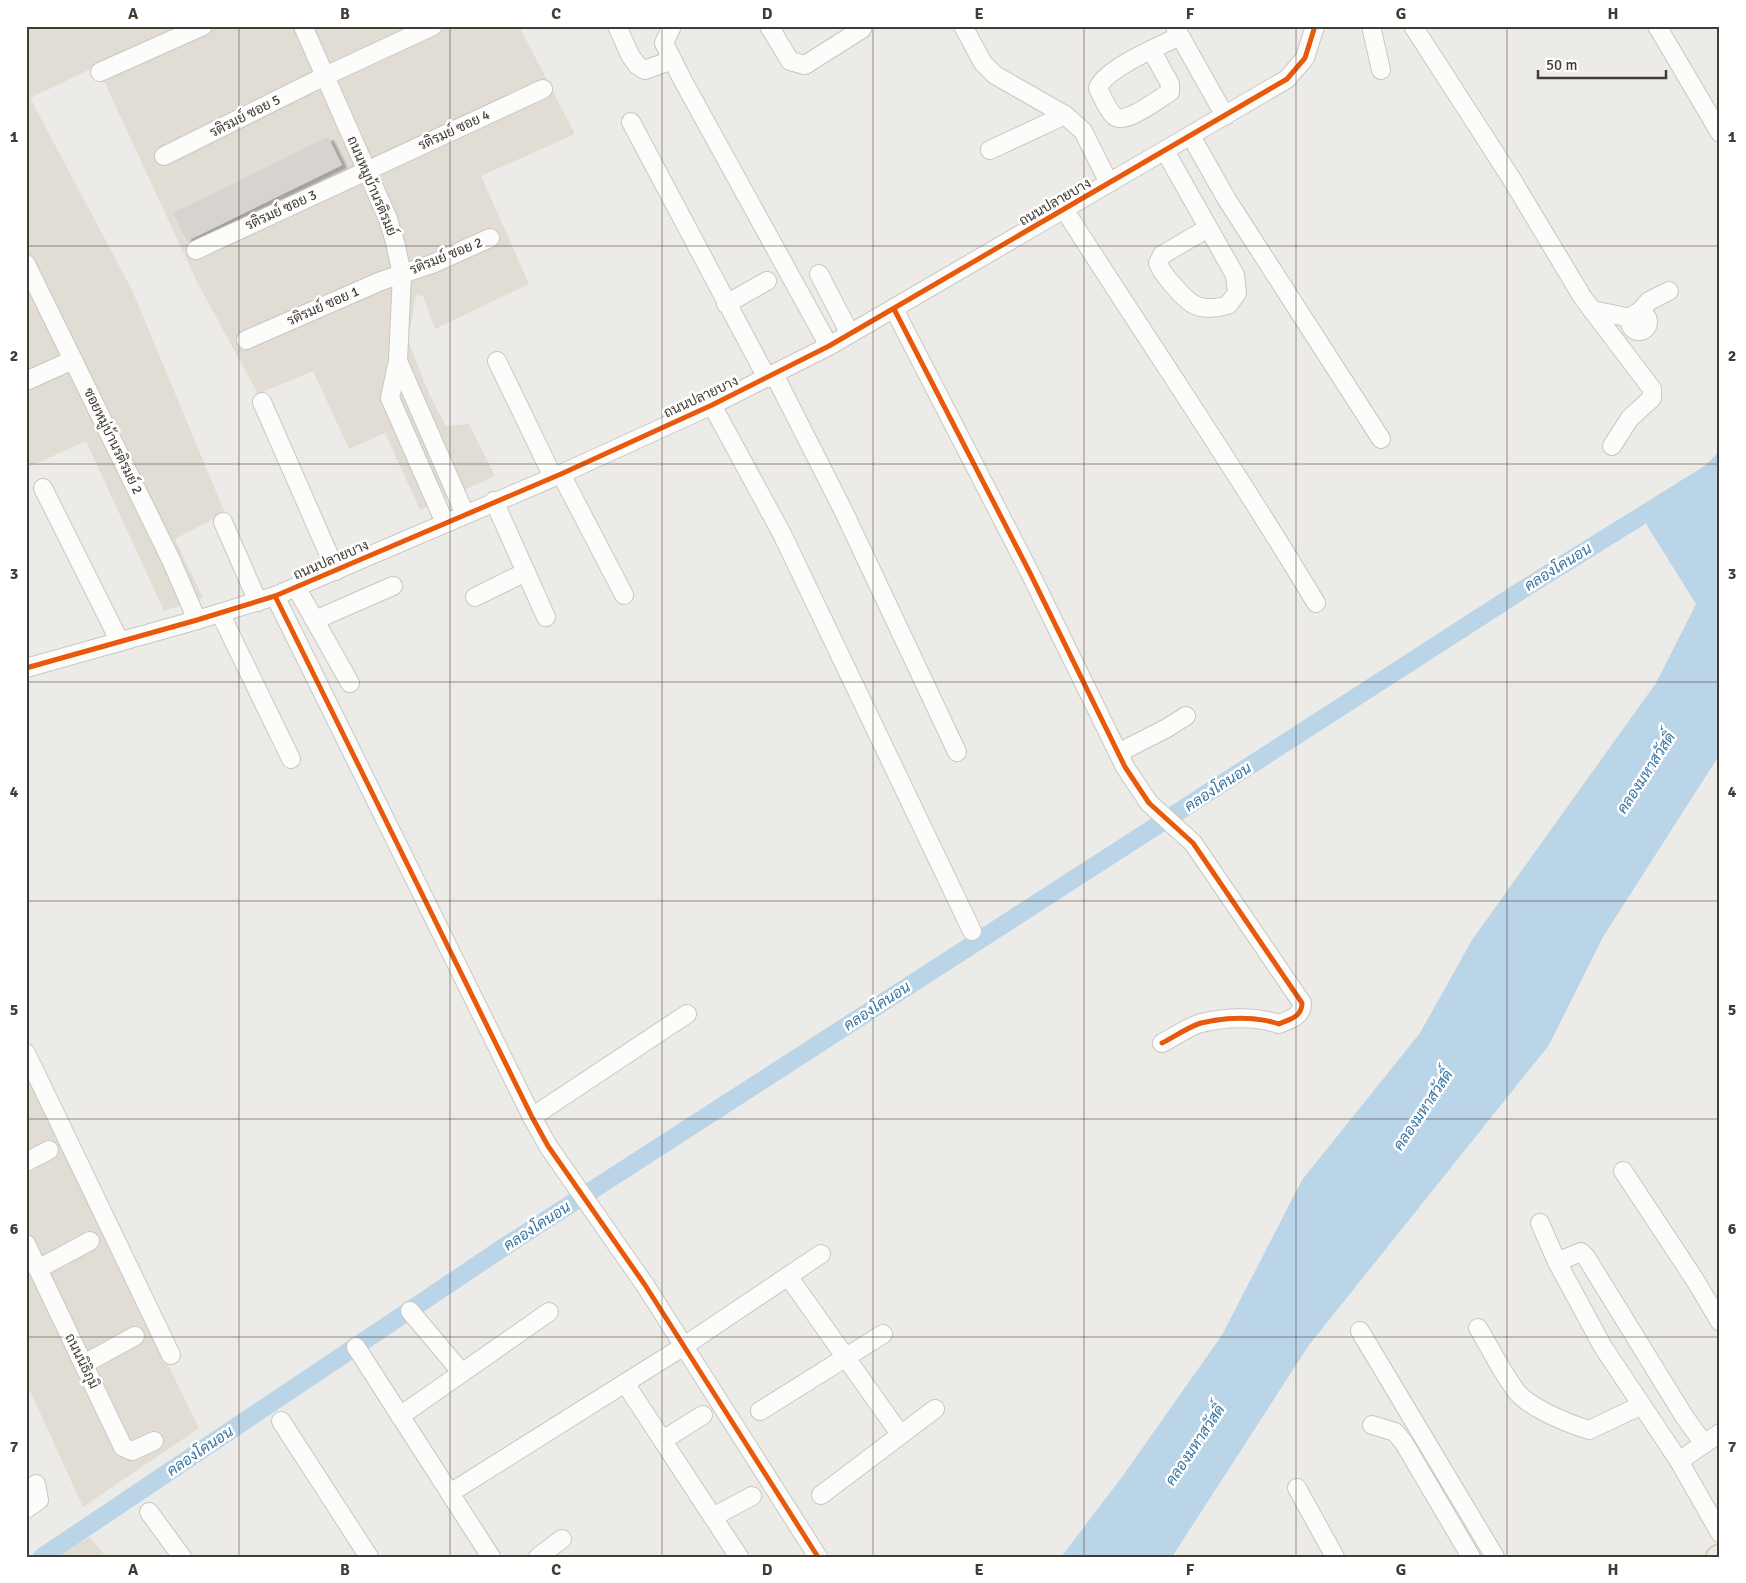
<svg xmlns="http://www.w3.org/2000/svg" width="1746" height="1583" viewBox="0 0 1746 1583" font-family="Signika,Sarabun,sans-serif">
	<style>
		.residential { fill: #e1ddd4 }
		.water { fill: #bad5e8 }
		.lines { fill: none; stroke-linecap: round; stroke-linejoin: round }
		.canal { stroke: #bad5e8; stroke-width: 18 }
		.building { fill: #d7d4cf; filter: url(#shadow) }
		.minor-casing { stroke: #c9c7c3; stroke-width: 20 }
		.major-casing { stroke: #cec7b6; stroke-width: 24 }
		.minor { stroke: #fcfcfb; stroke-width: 18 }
		.major { stroke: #efebe2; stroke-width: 21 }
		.cycleway-casing { stroke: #fff; stroke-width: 8 }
		.cycleway { stroke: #e8590c; stroke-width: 5 }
		.grid { fill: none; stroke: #423c34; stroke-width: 1; stroke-opacity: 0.55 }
		.labels { text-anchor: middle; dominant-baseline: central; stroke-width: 5; stroke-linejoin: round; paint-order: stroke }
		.street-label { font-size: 14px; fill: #423c34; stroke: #fff }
		.water-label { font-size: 15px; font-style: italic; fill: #3775a3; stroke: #fff }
		.neatline { fill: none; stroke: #423c34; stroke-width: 2 }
		.grid-label { font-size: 16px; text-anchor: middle; font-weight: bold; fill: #423c34 }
	</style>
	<defs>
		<filter id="shadow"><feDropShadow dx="5.5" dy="3" stdDeviation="1" flood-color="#0004"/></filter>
	</defs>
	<rect width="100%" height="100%" fill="#edebe7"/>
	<g class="residential">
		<path d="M26,26H519L575,134L481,176L529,284L435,329L423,296L416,295L408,341L430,396L446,426L469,424L495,476L420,510L385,433L349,449L313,371L258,394L196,280L97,66L30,98L132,290L225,513L175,539L203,598L164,611L86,441L26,468Z"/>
		<path d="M26,1076L199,1428L83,1507L26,1382Z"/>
		<path d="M90,1537L106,1557H55Z"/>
	</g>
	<path class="water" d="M1720,451V754L1603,937L1549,1045L1309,1345L1172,1557H1061L1122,1477L1222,1335L1302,1180L1420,1033L1472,940L1656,683L1696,604L1646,524Z"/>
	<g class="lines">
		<path class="canal" d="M42,1557L504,1247L1522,590L1720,467"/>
	</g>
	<path class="building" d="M328,137L342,165L187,241L173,213Z"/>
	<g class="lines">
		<defs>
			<g id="minor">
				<path d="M303,26L388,219L395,242L402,274L398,361L390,398L445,523"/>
				<path d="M617,26L630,55L637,65L645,70L672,60"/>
				<path d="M672,26L664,43L682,79L829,346"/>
				<path d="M769,26L790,61L805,65L862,29"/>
				<path d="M963,26L983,63L995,75L1065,115L1083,131L1109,183"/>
				<path d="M1371,26L1381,70"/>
				<path d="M1413,26L1511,178L1583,298L1652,389V398L1630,418L1612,446"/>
				<path d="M1657,26L1720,133"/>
				<path d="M1175,27L1225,116"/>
				<path d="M1152,51L1170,84V92C1160,98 1124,126 1114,116C1107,109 1102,97 1098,88C1106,68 1160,46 1180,36"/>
				<path d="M100,72L203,26"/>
				<path d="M631,122L767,378"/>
				<path d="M1191,136L1226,198L1381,439"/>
				<path d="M990,150L1065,115"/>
				<path d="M1165,151L1235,275L1237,293L1228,305C1218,308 1203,310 1193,304C1183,298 1161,273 1158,263L1162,255L1208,228"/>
				<path d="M164,156L325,76L433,26"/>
				<path d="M1064,209C1148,341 1236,469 1316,603"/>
				<path d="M196,250L543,89"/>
				<path d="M26,264L171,560L197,620"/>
				<path d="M819,274L850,334"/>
				<path d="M726,304L767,281"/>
				<path d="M894,309L1030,573L1125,767L1149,803L1193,843L1302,1003C1302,1017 1290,1019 1279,1024C1255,1016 1226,1017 1201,1023C1188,1027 1174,1037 1162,1043"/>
				<path d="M1592,310L1631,318"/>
				<circle cx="1639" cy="322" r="9"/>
				<path d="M1638,313L1649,301L1669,291"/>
				<path d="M246,340L381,281L432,264L490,238"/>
				<path d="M398,361L465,514"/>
				<path d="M497,361L553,477"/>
				<path d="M774,374L842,508L957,752"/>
				<path d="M26,381L73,360"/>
				<path d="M262,402L336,571"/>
				<path d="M712,405L782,534L972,931"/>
				<path d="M561,474L624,595"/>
				<path d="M43,488L120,642"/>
				<path d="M494,501L546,617"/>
				<path d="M223,522L258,602"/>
				<path d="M296,587L350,683"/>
				<path d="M275,596L532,1117L548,1146L645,1285L818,1557"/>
				<path d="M475,597L526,572"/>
				<path d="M220,613L291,759"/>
				<path d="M315,620L393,586"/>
				<path d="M26,668L197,620L275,596L561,474L712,405L829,346L1287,79L1305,58L1315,26"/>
				<path d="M1118,753L1167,728L1186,716"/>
				<path d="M26,1053L171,1355"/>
				<path d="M532,1117L687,1014"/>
				<path d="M26,1162L49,1150"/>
				<path d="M1623,1171L1695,1280L1720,1322"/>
				<path d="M1540,1223L1557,1262L1603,1347L1679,1461L1720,1533"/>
				<path d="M26,1244L123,1447L132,1451L154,1441"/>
				<path d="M1557,1262L1581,1252L1586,1257L1684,1416L1704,1444"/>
				<path d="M38,1269L90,1241"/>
				<path d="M788,1276L900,1434"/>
				<path d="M410,1311L462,1373"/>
				<path d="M1478,1328C1491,1349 1502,1373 1517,1392C1530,1408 1569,1424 1589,1430L1642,1405"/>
				<path d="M1360,1331L1495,1557"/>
				<path d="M356,1347L491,1557"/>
				<path d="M84,1364L135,1336"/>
				<path d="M625,1383L739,1557"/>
				<path d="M760,1411L883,1334"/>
				<path d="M400,1416L549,1312"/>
				<path d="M281,1421L369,1557"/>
				<path d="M1372,1425L1395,1432L1404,1443L1471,1557"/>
				<path d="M663,1440L703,1415"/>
				<path d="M1679,1461L1720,1433"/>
				<path d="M1297,1488L1335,1557"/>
				<path d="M450,1493L684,1346L821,1254"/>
				<path d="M821,1495L935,1409"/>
				<path d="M26,1509L39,1500L36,1484"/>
				<path d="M149,1512L182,1557"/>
				<path d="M713,1517L752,1496"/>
				<path d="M538,1557L562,1539"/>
			</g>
			<path id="major" d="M1717,1557L1720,1555"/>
		</defs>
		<use href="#minor" class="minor-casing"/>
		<use href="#major" class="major-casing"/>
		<use href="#minor" class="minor"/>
		<use href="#major" class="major"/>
		<defs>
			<g id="cycleway">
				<path d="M894,309L1030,573L1125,767L1149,803L1193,843L1302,1003C1302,1017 1290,1019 1279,1024C1255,1016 1226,1017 1201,1023C1188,1027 1174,1037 1162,1043"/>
				<path d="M275,596L532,1117L548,1146L645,1285L818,1557"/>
				<path d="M26,668L197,620L275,596L561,474L712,405L829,346L1287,79L1305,58L1315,26"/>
			</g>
		</defs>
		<use href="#cycleway" class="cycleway-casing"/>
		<use href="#cycleway" class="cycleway"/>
	</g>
	<path class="grid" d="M239,26V1557M450,26V1557M662,26V1557M873,26V1557M1084,26V1557M1296,26V1557M1507,26V1557M26,246H1720M26,464H1720M26,682H1720M26,901H1720M26,1119H1720M26,1337H1720"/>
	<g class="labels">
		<g class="street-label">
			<text transform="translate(245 116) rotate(-27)">รติรมย์ ซอย 5</text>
			<text transform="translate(454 130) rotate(-25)">รติรมย์ ซอย 4</text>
			<text transform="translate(372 186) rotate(67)">ถนนหมูบ้านรติรมย์</text>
			<text transform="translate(1055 202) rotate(-30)">ถนนปลายบาง</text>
			<text transform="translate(281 210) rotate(-25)">รติรมย์ ซอย 3</text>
			<text transform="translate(446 256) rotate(-22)">รติรมย์ ซอย 2</text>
			<text transform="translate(323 306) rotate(-24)">รติรมย์ ซอย 1</text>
			<text transform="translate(701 397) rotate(-25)">ถนนปลายบาง</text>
			<text transform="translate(113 441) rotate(64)">ซอยหมู่บ้านรติรมย์ 2</text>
			<text transform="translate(331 560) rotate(-23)">ถนนปลายบาง</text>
			<text transform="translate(82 1361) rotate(64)">ถนนนิธิภุมิ</text>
		</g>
		<g class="water-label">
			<text transform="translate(1558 567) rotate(-32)">คลองโคนอน</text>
			<text transform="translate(1646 773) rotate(-57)">คลองมหาสวัสดิ์</text>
			<text transform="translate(1218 787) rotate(-33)">คลองโคนอน</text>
			<text transform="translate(877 1006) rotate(-33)">คลองโคนอน</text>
			<text transform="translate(1423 1110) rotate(-56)">คลองมหาสวัสดิ์</text>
			<text transform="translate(537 1226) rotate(-33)">คลองโคนอน</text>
			<text transform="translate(1195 1445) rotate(-56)">คลองมหาสวัสดิ์</text>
			<text transform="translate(200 1451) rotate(-34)">คลองโคนอน</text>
		</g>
	</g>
	<rect width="1746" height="1583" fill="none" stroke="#ffffff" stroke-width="55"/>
	<path d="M1538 70v8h128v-8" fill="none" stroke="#423c34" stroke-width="2.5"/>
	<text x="1546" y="70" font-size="15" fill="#423c34" stroke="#ffffff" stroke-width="4" paint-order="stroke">50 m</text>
	<rect x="28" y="28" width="1690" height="1528" class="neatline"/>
	<g class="grid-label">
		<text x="133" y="19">A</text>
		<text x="345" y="19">B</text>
		<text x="556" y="19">C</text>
		<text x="767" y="19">D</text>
		<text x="979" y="19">E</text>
		<text x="1190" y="19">F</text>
		<text x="1401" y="19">G</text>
		<text x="1613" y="19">H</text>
		<text x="14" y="142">1</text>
		<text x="1732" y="142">1</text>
		<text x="14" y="361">2</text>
		<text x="1732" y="361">2</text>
		<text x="14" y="579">3</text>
		<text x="1732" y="579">3</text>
		<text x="14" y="797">4</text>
		<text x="1732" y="797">4</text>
		<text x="14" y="1015">5</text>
		<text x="1732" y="1015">5</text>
		<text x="14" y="1234">6</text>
		<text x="1732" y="1234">6</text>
		<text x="14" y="1452">7</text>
		<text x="1732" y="1452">7</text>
		<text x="133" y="1575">A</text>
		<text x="345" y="1575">B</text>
		<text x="556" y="1575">C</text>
		<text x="767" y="1575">D</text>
		<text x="979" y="1575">E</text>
		<text x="1190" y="1575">F</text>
		<text x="1401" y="1575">G</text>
		<text x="1613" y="1575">H</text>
	</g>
</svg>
